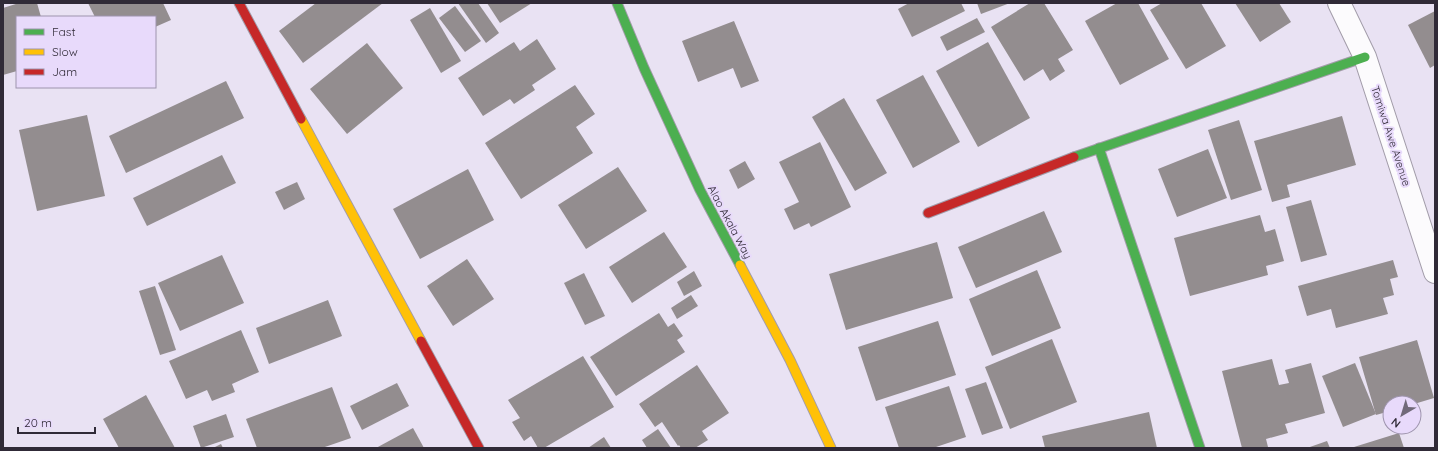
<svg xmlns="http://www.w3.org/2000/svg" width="1438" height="451" viewBox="0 0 1438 451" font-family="Quicksand,sans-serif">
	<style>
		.building { fill: #938d8f }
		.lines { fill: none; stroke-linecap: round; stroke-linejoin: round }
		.street-casing { stroke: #a29ca9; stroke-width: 24 }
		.fast-casing { stroke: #a29ca9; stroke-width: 11 }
		.slow-casing { stroke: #a29ca9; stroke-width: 11 }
		.jam-casing { stroke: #a29ca9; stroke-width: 11 }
		.street { stroke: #fcfbfd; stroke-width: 22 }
		.fast { stroke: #4caf50; stroke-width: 9 }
		.slow { stroke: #ffc107; stroke-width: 9 }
		.jam { stroke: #c62828; stroke-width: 9 }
		.labels { text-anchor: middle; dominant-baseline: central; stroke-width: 4; stroke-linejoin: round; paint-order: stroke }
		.street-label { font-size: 11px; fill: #302a37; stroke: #e8dafb }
	</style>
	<rect width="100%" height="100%" fill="#e9e2f3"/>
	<g class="building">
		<path d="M19,3H37L41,17H17V71L3,75V8Z"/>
		<path d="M88,3H163L171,20L155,27V17H95Z"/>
		<path d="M316,3H383L303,63L279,31Z"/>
		<path d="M458,3H478L499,33L486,43Z"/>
		<path d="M487,3H532L500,23Z"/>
		<path d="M909,3H961L965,11L912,37L898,9Z"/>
		<path d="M977,3H1010L981,14Z"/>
		<path d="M1030,3H1044L1073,50L1058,59L1065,71L1050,81L1043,69L1024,81L991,27Z"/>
		<path d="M1117,3H1138L1169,59L1120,85L1085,21Z"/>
		<path d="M1162,3H1201L1226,46L1186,69L1150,10Z"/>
		<path d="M1235,3H1279L1291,22L1260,42Z"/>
		<path d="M455,6L481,41L465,52L439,18Z"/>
		<path d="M430,8L461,61L441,73L410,20Z"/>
		<path d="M1435,11V65L1430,68L1408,25Z"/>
		<path d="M977,18L985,32L947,51L940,37Z"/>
		<path d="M734,21L759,81L741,88L733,68L698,82L682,41Z"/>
		<path d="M537,39L556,69L532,85L535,90L514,104L510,99L483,116L458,78L514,42L520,51Z"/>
		<path d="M988,42L1030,118L978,147L936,71Z"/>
		<path d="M367,43L403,88L347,134L310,89Z"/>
		<path d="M923,75L960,142L913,168L876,100Z"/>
		<path d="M226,81L244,118L126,173L109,136Z"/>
		<path d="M575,85L595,114L576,127L593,153L521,199L485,143Z"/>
		<path d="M844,98L887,173L855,191L812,117Z"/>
		<path d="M87,115L105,196L37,211L19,130Z"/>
		<path d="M1342,116L1356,165L1287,185L1290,197L1272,202L1254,141Z"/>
		<path d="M1239,120L1262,190L1231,200L1208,130Z"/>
		<path d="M820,142L851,207L811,227L809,223L794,230L784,209L799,202L779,162Z"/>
		<path d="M1208,149L1227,198L1177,217L1158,169Z"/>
		<path d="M222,155L236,183L147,226L133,198Z"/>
		<path d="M745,161L755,179L738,189L729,170Z"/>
		<path d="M618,167L647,211L586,249L558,205Z"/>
		<path d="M468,169L494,220L420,259L393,209Z"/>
		<path d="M297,182L305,199L284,210L275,192Z"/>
		<path d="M1311,200L1327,255L1301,262L1286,207Z"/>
		<path d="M1044,211L1062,252L976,288L958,247Z"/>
		<path d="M1260,215L1265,232L1275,229L1284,261L1266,266L1268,275L1190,296L1174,238Z"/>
		<path d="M664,232L687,267L632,303L609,267Z"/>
		<path d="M937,242L953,298L846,330L829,274Z"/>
		<path d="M222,255L244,303L180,331L158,283Z"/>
		<path d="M467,259L494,299L453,326L427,286Z"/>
		<path d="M1393,260L1398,277L1390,279L1394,295L1383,298L1388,314L1336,328L1331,309L1307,316L1298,286Z"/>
		<path d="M1037,270L1061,328L992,356L969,299Z"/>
		<path d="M694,271L702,286L684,296L677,282Z"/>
		<path d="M584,273L605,316L585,325L564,283Z"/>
		<path d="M155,286L176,350L160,355L139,291Z"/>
		<path d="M691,295L698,306L677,319L671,308Z"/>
		<path d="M328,300L342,336L269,364L256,328Z"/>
		<path d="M659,313L668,327L674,323L683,336L677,340L685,352L616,396L590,357Z"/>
		<path d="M938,321L956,375L876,401L858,347Z"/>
		<path d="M241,330L259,372L232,384L235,392L212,401L207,390L186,399L169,361Z"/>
		<path d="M1052,339L1077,402L1010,429L985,367Z"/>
		<path d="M1417,340L1434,398L1414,404L1390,403V411L1376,415L1359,357Z"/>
		<path d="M583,356L614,407L544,448H538L531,436L524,441L512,422L520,418L508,400Z"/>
		<path d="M1272,359L1279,385L1289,383L1285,370L1311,363L1325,413L1285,424L1288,433L1266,439L1268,447L1263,448H1242L1222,371Z"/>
		<path d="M1355,363L1376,414L1343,427L1322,376Z"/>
		<path d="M697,365L729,413L702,431L708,440L695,448H681L679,445L678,446L662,422L655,427L639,404Z"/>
		<path d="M986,382L1003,428L982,435L965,389Z"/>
		<path d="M397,383L409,406L362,430L350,406Z"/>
		<path d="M949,386L966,437L933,448H899L885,407Z"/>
		<path d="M332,387L351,438L322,448H257L246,419Z"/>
		<path d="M146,395L175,448H119L103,419Z"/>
		<path d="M1149,412L1157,448H1045L1042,436Z"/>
		<path d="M226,414L234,437L201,448L193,426Z"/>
		<path d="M413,428L424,448H376Z"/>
		<path d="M658,429L671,448H647L642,440Z"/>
		<path d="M1399,433L1404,448H1354V447Z"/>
		<path d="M604,437L611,448H588Z"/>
		<path d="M1327,441L1330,448H1307Z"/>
		<path d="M221,444L223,448H213Z"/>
	</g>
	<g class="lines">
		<defs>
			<path id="street" d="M1339,3L1365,57L1435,272"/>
			<g id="fast">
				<path d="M617,3L644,68L700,190L740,265"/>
				<path d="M1099,148L1200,448"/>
				<path d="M1074,157L1365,57"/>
			</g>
			<g id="slow">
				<path d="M301,119L421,341"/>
				<path d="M740,265L790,360L831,448"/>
			</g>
			<g id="jam">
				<path d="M239,3L301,119"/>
				<path d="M928,213L1074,157"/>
				<path d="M421,341L479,448"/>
			</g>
		</defs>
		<use href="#street" class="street-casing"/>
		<use href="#fast" class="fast-casing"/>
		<use href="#slow" class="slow-casing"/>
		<use href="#jam" class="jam-casing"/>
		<use href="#street" class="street"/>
		<use href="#fast" class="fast"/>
		<use href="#slow" class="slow"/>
		<use href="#jam" class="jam"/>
	</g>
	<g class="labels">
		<g class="street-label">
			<text transform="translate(1391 136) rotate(72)">Tomiwa Awe Avenue</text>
			<text transform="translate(730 222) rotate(62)">Alao Akala Way</text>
		</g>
	</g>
	<rect width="1438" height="451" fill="none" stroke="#302a37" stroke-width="8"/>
	<rect x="16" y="16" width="140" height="72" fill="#e8dafb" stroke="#9e94ad"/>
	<rect x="24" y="29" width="20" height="6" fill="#4caf50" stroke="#9e94ad"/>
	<text x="52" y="36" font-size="12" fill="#302a37">Fast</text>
	<rect x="24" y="49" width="20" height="6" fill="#ffc107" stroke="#9e94ad"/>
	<text x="52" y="56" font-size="12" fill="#302a37">Slow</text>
	<rect x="24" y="69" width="20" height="6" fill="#c62828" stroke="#9e94ad"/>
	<text x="52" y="76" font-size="12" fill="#302a37">Jam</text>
	<g transform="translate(1402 415) rotate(218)"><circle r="19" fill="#e8dafb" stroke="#9e94ad"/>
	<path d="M0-3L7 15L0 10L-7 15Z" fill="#716a79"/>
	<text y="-6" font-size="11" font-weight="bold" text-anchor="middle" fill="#302a37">N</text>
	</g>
	<path d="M18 427v6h77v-6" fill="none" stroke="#302a37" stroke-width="2"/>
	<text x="24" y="427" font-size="12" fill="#302a37" stroke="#e8dafb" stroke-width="3" paint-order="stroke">20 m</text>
</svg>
